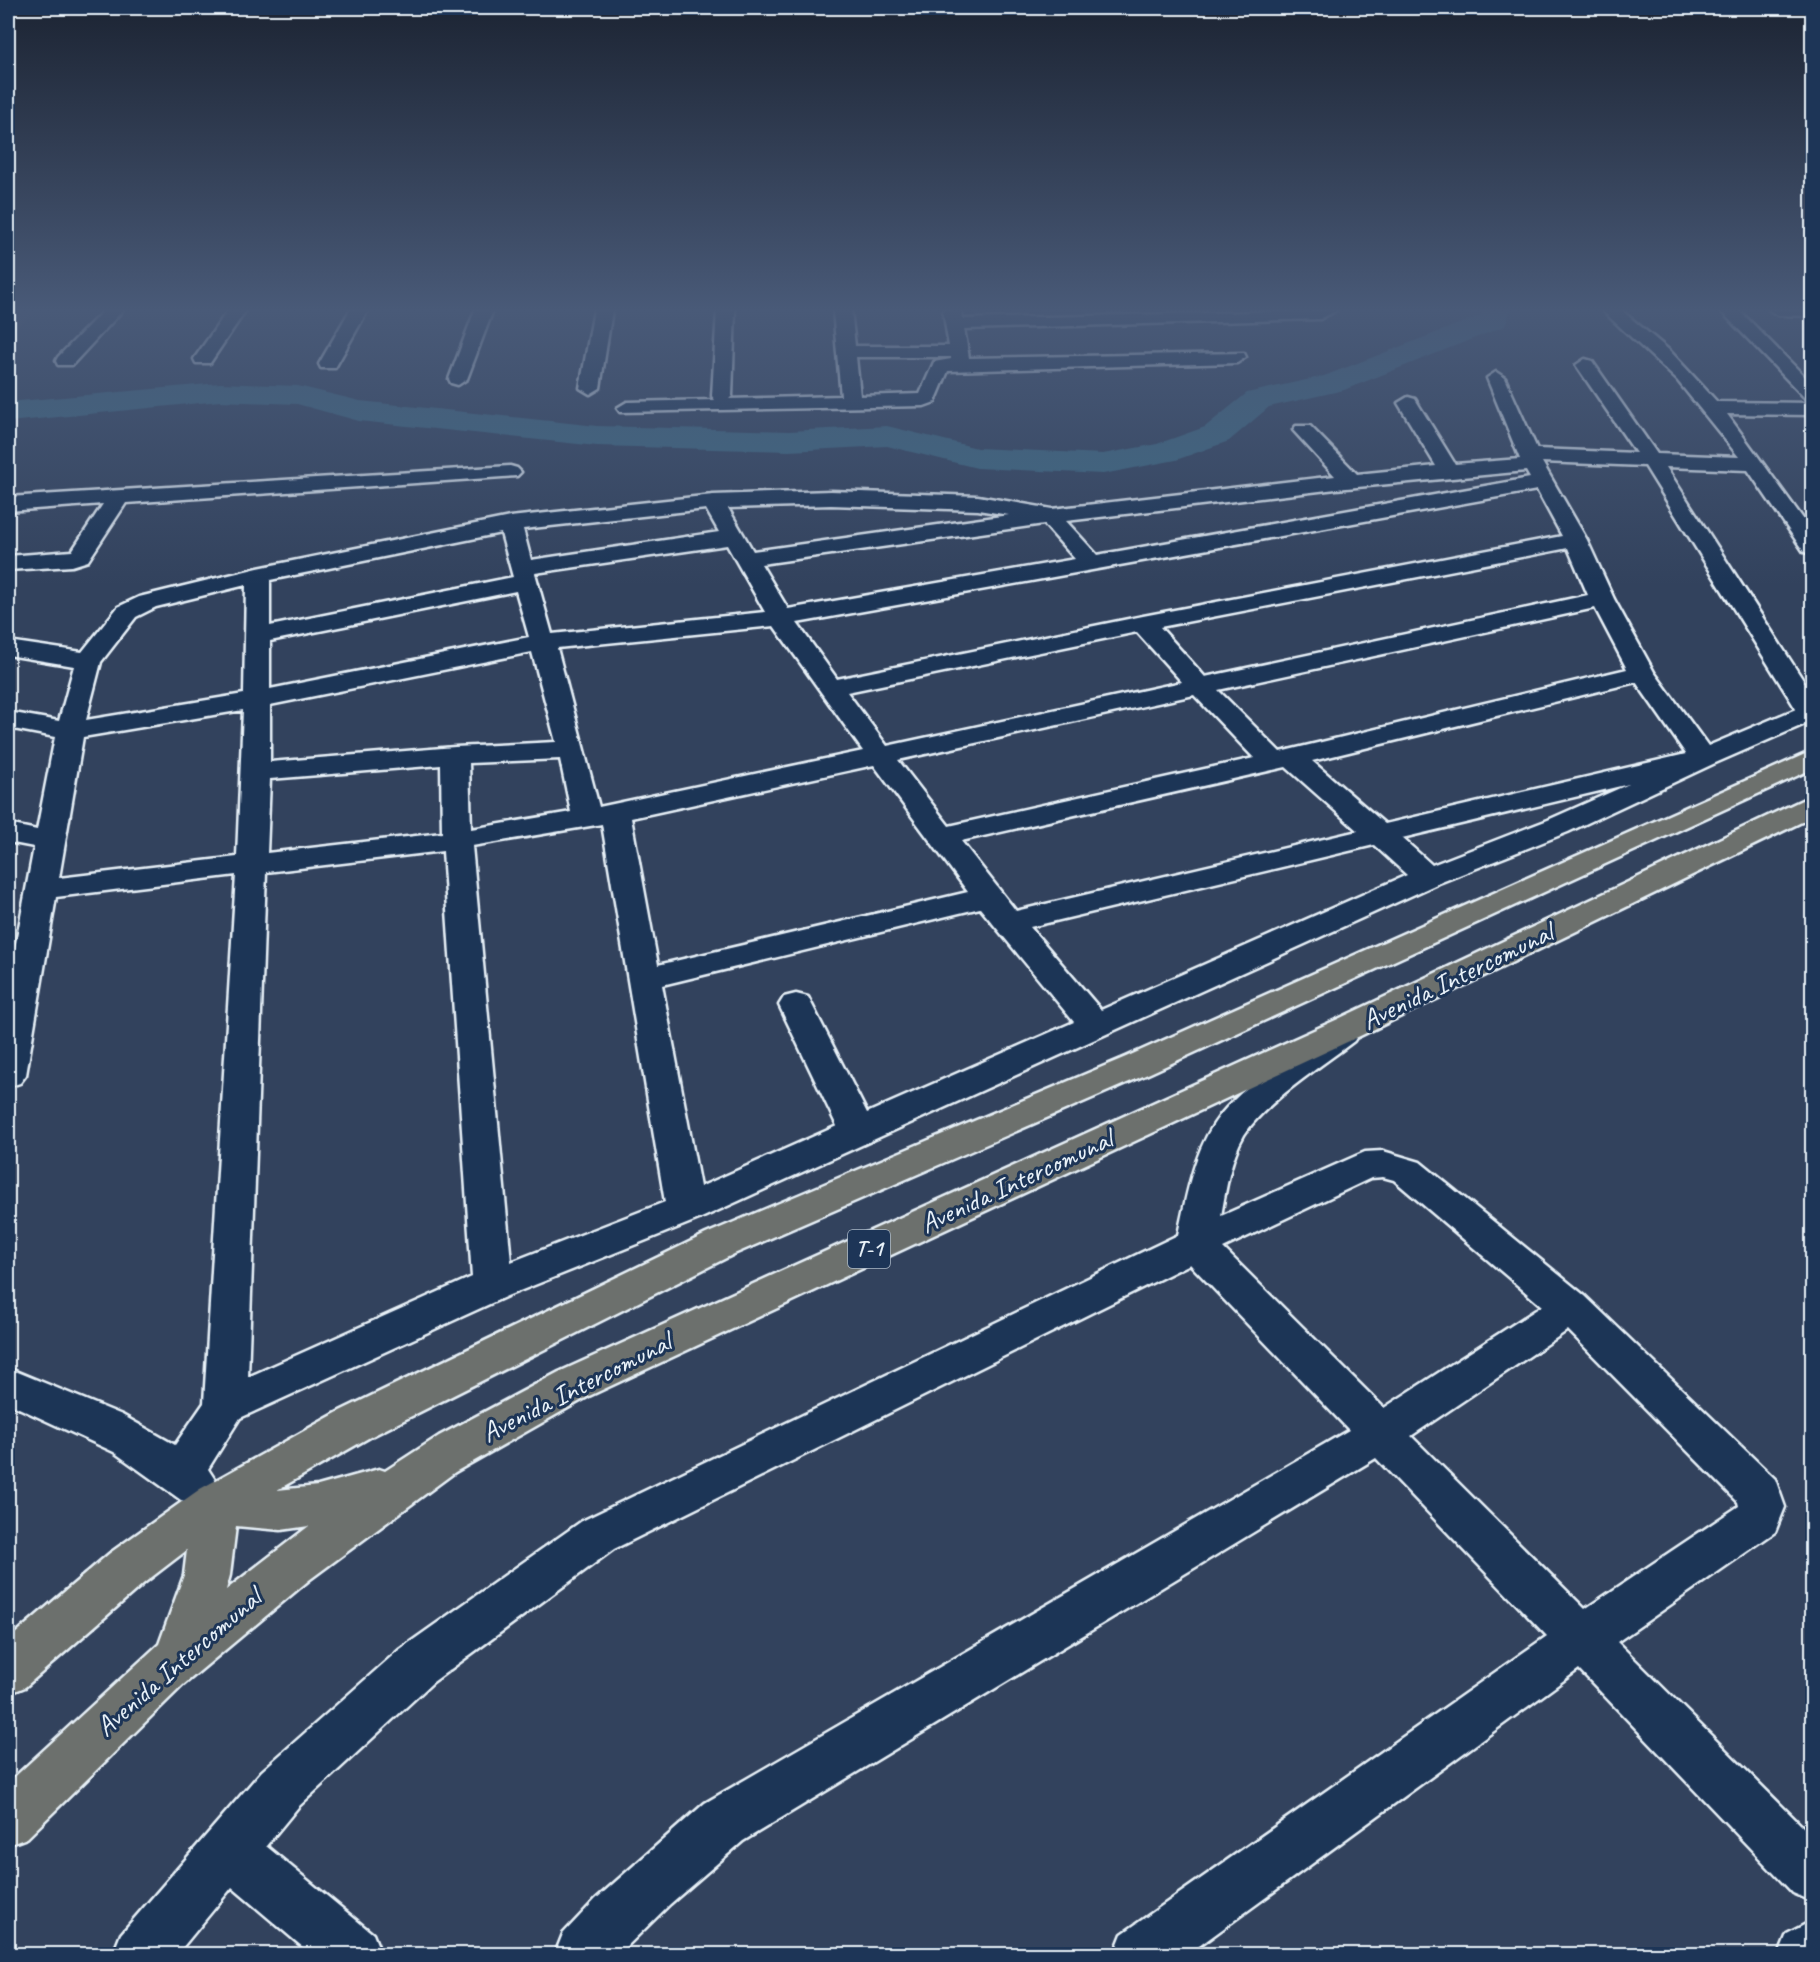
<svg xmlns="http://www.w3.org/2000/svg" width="1820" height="1962" viewBox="0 0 1820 1962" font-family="Caveat,sans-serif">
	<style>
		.built { fill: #404b62 }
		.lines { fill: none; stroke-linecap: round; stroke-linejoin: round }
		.river { fill: #3d6982; fill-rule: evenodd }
		.minor-casing { stroke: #e8f1f8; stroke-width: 5 }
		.major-casing { stroke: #e8f1f8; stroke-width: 5 }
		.minor { fill: #1d3557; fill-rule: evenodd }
		.major { fill: #6c706d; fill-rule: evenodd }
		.labels { text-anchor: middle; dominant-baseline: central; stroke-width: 6; stroke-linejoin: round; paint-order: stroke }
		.shield { fill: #1d3557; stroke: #abb9c8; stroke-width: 1.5 }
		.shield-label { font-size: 22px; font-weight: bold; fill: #e8f1f8 }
		.near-street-label { font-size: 28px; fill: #e8f1f8; stroke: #1d3557 }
	</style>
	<rect width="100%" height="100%" fill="#32425d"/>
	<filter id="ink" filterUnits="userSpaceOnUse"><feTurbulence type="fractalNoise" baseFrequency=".0167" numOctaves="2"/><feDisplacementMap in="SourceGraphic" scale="12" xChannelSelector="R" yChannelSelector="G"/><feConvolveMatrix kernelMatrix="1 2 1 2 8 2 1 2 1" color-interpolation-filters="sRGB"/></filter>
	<g filter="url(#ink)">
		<path class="built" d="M8,310H38L8,334Z"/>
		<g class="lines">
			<path class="river" d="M1483,310H1511L1505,326L1344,390L1269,407L1229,441L1176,460L1103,474L977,468L887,446L789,451L597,446L359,421L297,404L220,401L8,422V402L220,383L298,386L360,401L597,426L789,431L887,426L977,448L1103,454L1157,444L1205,427L1247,393L1324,376L1482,315Z"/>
			<defs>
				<g id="minor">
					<path d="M104,310H123L72,365H58L56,361L58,357Z"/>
					<path d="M228,310H246L210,363H196L194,359Z"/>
					<path d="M350,310H368L335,368H321L319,364Z"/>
					<path d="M475,310H493L467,379L458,385L451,383L449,379Z"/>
					<path d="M594,310H612L600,388L590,394L580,388Z"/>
					<path d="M717,310H735L732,396L729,399L841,396L833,310H851L855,346H949L943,310H961L962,319L1337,310L1320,319L964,329L969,358L1244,353L1246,357L1237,363L948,371L935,402L924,406L620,412L617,408L627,402L715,400L712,396ZM856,357H951V359L934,362L920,394L860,396Z"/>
					<path d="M1602,310H1621L1670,351L1717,402L1812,403V415L1727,414L1812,531V554L1804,552L1748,470L1666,467L1812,694V721L1713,764L1568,832L1439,883L699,1219L507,1296L240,1418L208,1469L219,1486L213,1500L197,1505L181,1500L114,1452L8,1403V1368L122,1415L175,1445L204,1403L236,875L56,897L26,1075L20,1083L8,1087V986L34,847L8,842V824L37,830L55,737L8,728V712L59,721L74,666L8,655V641L82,652L118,607L139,597L258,568L510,517L713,495L831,491L978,496L1052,509L1335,476L1293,430L1296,426H1310L1357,474L1436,466L1398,403L1408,397L1415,399L1455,464L1520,459L1487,378L1496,372L1505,378L1537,449L1636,453L1576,365L1585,359L1592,361L1657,454L1739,457L1677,380ZM1542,462L1645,466L1796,709L1708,746L1654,672L1614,599L1587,540ZM1526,471L1530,478L1097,555L1066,521L1336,489ZM1537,490L1562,536L1143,616L837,679L797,623ZM831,505L978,510L1009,515L753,551L728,508ZM706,509L719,532L531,560L523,529ZM1044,524L1075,559L788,609L761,564ZM501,533L513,577L270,626V580ZM727,545L765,612L552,634L535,573ZM1568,548L1588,595L1205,677L1160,627ZM246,585L244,694L86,720L101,662L136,617L156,607ZM516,591L529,637L270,689V641ZM1595,608L1627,669L1280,752L1218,690ZM774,626L863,751L599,807L557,648ZM1137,632L1182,682L887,746L847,692ZM532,652L556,742L455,747L270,762V705ZM1636,682L1686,754L1385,824L1312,761ZM1194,695L1254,758L949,826L898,760ZM243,710L237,857L59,878L83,737ZM560,759L571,812L471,829L469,763ZM441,765L442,833L267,853L270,779ZM874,765L968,892L658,965L631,818ZM1286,767L1358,831L1016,911L961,841ZM1629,784L1548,820L1432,865L1402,838ZM602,824L665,1202L511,1262L472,846ZM1374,845L1407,875L1101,1010L1030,927ZM443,851L472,1277L248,1377L266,872ZM980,908L1074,1022L867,1113L808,997L796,994L784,997L779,1005L837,1126L700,1187L662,985Z"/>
					<path d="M1720,310H1739L1812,384V400L1805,398Z"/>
					<path d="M1769,310H1812V316L1778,315Z"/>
					<path d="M510,466L517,468L521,472L517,476L126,503L88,561L72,566L8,570V556L72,551L103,504L8,511V497Z"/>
					<path d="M1342,1022L1354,1025L1359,1033L1354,1041C1323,1065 1264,1103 1244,1135C1230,1159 1226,1189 1221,1216L1365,1152L1383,1151L1420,1162L1585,1296L1775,1479L1785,1507L1775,1532L1617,1642L1812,1836V1901L1793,1893L1579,1669L1188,1954H1114L1122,1934L1547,1636L1376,1458L743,1841L670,1904L619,1954H555L563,1934L596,1899L705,1803L1349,1430L1190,1264L614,1549L433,1682L298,1807L266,1846L373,1934L381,1954H311L232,1887L177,1954H113L121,1934L262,1771L399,1650L582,1521L1178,1235C1187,1194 1194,1148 1221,1114C1239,1092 1265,1074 1288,1056C1305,1044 1322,1027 1342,1022ZM1383,1177L1394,1180L1542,1306L1384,1408L1223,1248L1371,1178ZM1568,1330L1738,1502L1739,1506L1585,1609L1411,1436Z"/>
					<path d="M1812,1921V1954H1779L1787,1934Z"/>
				</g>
				<path id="major" d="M1812,751V769L1150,1073L734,1254L370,1437L277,1490L318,1486L379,1469L385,1471L439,1436L559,1372L1336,1020L1802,800L1812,797V817L1360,1036L589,1396L455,1472L309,1580L183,1685L27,1838L8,1845V1783L159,1644L184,1575L187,1550L144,1583L25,1687L8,1694V1640L110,1553L200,1489L340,1411L706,1234L1126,1057ZM236,1526L281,1530L309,1526L226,1590L230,1575Z"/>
			</defs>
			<use href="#minor" class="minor-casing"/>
			<use href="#major" class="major-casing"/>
			<use href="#minor" class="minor"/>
			<use href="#major" class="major"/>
		</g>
	</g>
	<linearGradient id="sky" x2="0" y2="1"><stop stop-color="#1c2433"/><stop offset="0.53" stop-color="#495a78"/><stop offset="1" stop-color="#495a78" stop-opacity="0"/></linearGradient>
	<rect width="1820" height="585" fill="url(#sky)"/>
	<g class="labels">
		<rect class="shield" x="848" y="1230" width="42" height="38" rx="4.5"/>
		<g class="shield-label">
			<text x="869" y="1249">T-1</text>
		</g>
		<g class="near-street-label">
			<text transform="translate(1457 976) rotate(-26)">Avenida Intercomunal</text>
			<text transform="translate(1016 1181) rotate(-25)">Avenida Intercomunal</text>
			<text transform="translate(576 1387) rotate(-27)">Avenida Intercomunal</text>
			<text transform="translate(178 1662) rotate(-41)">Avenida Intercomunal</text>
		</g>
	</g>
	<rect width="1820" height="1962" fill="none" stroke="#1d3557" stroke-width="30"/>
	<rect x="15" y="15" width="1790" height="1932" fill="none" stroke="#e8f1f8" stroke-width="2" filter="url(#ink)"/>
</svg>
